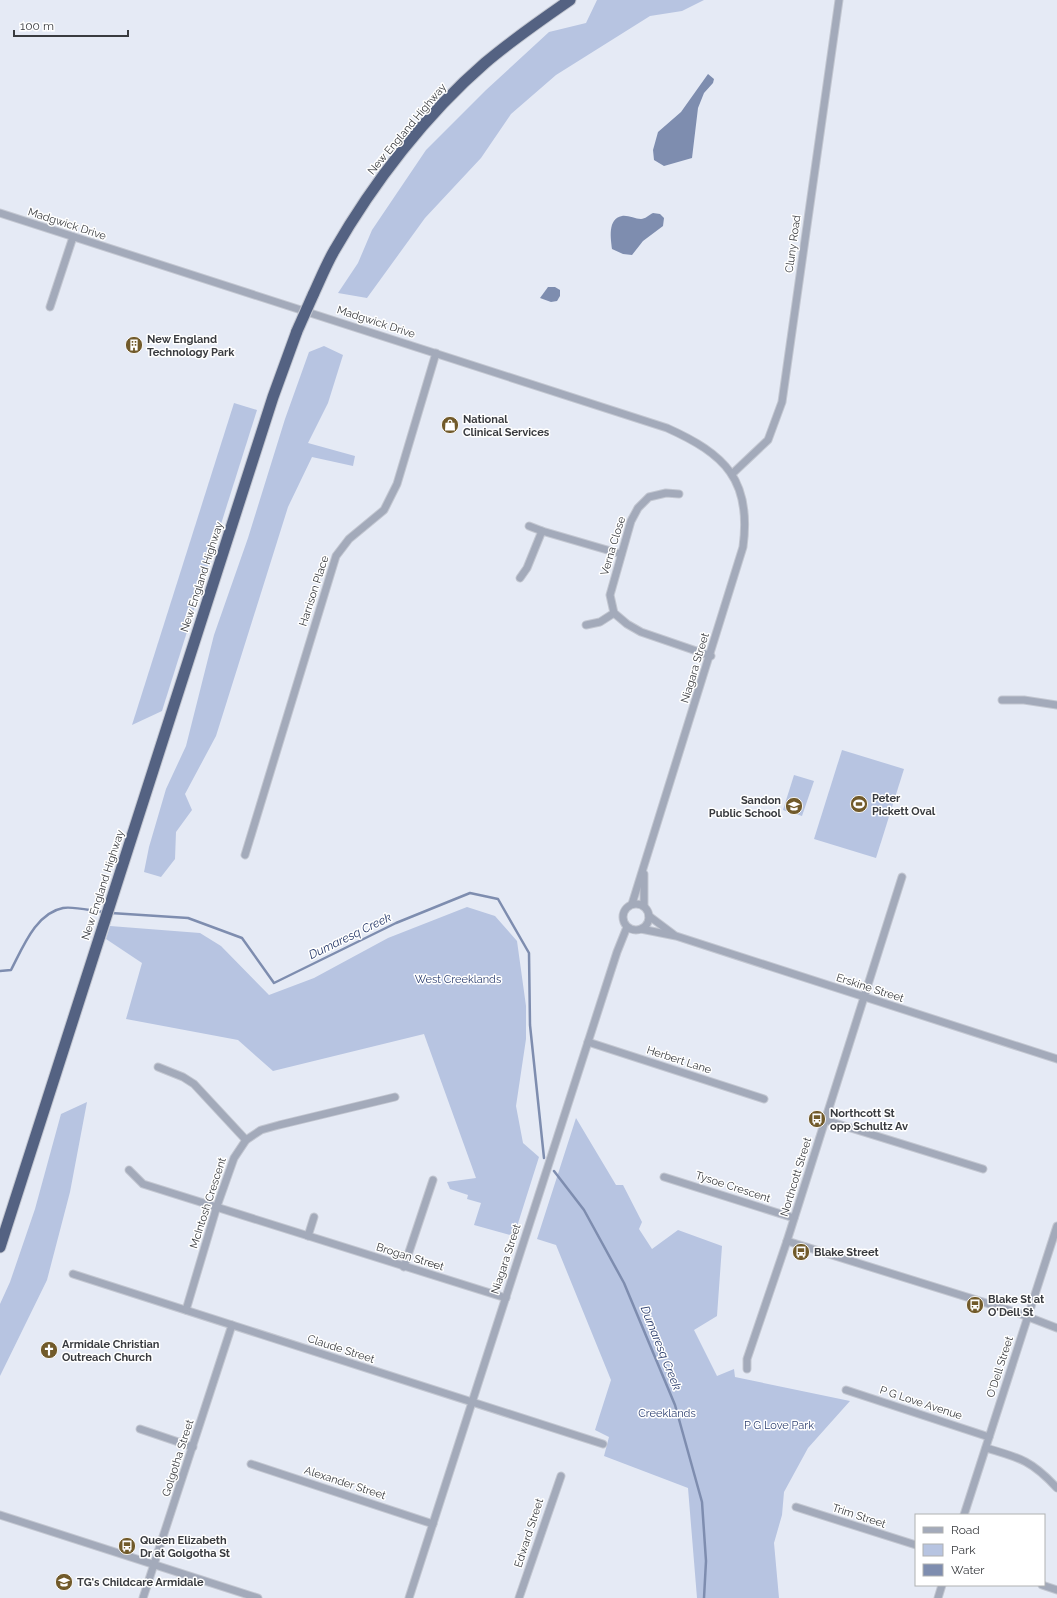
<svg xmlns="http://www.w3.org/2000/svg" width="1057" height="1598" viewBox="0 0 1057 1598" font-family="Raleway,sans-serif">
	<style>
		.green { fill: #b7c4e1 }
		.water { fill: #7e8daf }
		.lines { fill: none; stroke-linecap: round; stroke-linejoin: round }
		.stream { stroke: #7e8daf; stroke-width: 2.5 }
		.minor-casing { stroke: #c3c7d1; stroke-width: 9 }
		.highway-casing { stroke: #c3c7d1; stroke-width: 13 }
		.minor { stroke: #a3aaba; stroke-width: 7 }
		.highway { stroke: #546282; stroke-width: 11 }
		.highway-bridge-casing { stroke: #c3c7d1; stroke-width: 13; stroke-linecap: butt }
		.highway-bridge { stroke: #546282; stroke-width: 11 }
		.labels { text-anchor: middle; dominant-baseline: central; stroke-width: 3; stroke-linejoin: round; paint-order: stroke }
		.street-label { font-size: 11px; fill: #393b3f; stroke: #fff }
		.poi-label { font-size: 11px; font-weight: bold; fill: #393b3f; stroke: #fff; text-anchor: start }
		.park-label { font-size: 11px; fill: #314373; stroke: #fff }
		.water-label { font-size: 12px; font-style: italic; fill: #2b3d6c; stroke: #fff }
	</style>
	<rect width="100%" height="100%" fill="#e5eaf5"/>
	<g class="green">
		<path d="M597,0H704L682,11L650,16L556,75L511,114L481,158L425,218L367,298L338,293L358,263L372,230L426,150L486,90L549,32L586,23Z"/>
		<path d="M324,346L343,355L328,403L308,443L355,456L353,466L312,457L288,507L216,736L185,794L192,810L176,832L175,859L161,877L144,872L149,847L166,789L186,746L214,635L248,538L285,419L309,352Z"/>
		<path d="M234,403L257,410L162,711L132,725Z"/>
		<path d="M842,750L904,769L876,858L814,839Z"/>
		<path d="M794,775L814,781L802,816L783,810Z"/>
		<path d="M467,907L495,916L517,941L526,1006V1039L516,1106L523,1143L539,1157L514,1236L474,1225L481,1203L467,1199L468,1195L450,1189L447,1182L476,1178L424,1034L273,1071L238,1040L126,1019L142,963L106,939L110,926L200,933L221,946L269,995L314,978L388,938Z"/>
		<path d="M87,1102L70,1192L47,1280L0,1376V1304L10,1282L35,1209L61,1114Z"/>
		<path d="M576,1118L616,1185H623L642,1222L639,1229L652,1249L678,1230L722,1246L717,1316L694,1330L717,1376L734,1369L735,1377L850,1401L808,1448L784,1492L782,1515L774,1543L779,1598H697L688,1488L604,1456L609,1437L595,1430L611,1380L556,1245L537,1239Z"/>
	</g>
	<g class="water">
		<path d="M708,74L714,79L713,83L704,93L698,108L692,158L664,166L654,160L653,150L658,132L681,112Z"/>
		<path d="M653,213L660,214L664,218L663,226L643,241L632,255L623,254L612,249C611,239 607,219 622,216C628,215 635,219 641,219C645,219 649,215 653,213Z"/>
		<path d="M548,287H555L560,290V296L557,301L551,302L540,298Z"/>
	</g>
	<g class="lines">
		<g class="stream">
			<path d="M111,913L188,918L242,938L274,983L396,923L470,893L498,899L529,953L530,1025L544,1158"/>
			<path d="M0,971L11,970C23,947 36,913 63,908C73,906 93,911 104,912"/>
			<path d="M554,1171L584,1210L624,1283L675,1405L702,1502L706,1561L704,1598"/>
		</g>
		<defs>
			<g id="minor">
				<path d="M0,213L667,428C725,454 752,480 743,547L632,904"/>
				<path d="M50,307L73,237"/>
				<path d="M732,474L768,440L782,402L839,0"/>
				<path d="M679,494L666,493L649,497L638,508L631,521L610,595L614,613L627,624L641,632L711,656"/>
				<path d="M529,526L542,531"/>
				<path d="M520,578L527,568L542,531L621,554"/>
				<path d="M586,625L600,622L614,613"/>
				<path d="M1002,700H1024L1057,705"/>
				<path d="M245,855L336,556L349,539L384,510L397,484L436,353"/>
				<path d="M644,874V906"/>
				<circle cx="636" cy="917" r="13"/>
				<path d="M649,916L673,934"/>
				<path d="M641,929L676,936L1057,1059"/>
				<path d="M588,1042L764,1099"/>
				<path d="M158,1067L183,1077L194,1084L246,1140"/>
				<path d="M825,1120L983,1169"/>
				<path d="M129,1170L143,1184L506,1298"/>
				<path d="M664,1177L794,1218"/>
				<path d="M308,1236L314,1217"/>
				<path d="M787,1241L1018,1313L1057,1328"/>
				<path d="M404,1267L433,1180"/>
				<path d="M73,1274L603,1444"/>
				<path d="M186,1310L217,1206L234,1158L246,1140L261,1130L279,1125L395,1097"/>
				<path d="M747,1369V1359L787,1241L902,877"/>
				<path d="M846,1390L989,1437"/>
				<path d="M140,1429L193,1447"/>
				<path d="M986,1448C1021,1458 1032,1461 1057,1488"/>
				<path d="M251,1464L433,1524"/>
				<path d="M796,1507L916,1545"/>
				<path d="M0,1515L258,1598"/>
				<path d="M964,1515L1057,1226"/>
				<path d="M1042,1585L1057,1590"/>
				<path d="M143,1598L232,1325"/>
				<path d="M409,1598L617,952L627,927"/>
				<path d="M519,1598L561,1476"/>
				<path d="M938,1598L942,1585"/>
			</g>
			<g id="highway">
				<path d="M313,295C320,280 326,265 334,251C373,183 426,114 485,63C512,40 541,20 570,0"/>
				<path d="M0,1247L273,397L297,331"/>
			</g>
		</defs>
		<use href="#minor" class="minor-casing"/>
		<use href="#highway" class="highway-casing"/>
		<use href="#minor" class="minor"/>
		<use href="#highway" class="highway"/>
		<defs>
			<path id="highway-bridge" d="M297,331L313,295"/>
		</defs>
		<use href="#highway-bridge" class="highway-bridge-casing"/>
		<use href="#highway-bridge" class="highway-bridge"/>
	</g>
	<defs>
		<symbol id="building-disc" viewBox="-11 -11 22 22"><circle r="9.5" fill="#715a2a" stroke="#fff"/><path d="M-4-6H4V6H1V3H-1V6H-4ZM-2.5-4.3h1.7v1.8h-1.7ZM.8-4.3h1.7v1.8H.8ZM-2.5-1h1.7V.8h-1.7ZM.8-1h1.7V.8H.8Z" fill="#fff"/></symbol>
		<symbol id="shop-disc" viewBox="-11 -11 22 22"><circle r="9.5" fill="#715a2a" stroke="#fff"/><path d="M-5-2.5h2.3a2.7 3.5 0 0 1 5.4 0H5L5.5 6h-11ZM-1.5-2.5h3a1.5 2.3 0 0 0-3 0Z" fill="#fff"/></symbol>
		<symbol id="stadium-disc" viewBox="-11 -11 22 22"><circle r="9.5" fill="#715a2a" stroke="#fff"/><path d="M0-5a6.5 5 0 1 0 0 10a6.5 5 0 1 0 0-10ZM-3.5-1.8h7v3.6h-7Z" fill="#fff"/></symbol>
		<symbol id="school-disc" viewBox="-11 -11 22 22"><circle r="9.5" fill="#715a2a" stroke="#fff"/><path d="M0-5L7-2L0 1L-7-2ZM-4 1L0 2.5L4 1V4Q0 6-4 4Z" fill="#fff"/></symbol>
		<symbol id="bus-disc" viewBox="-11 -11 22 22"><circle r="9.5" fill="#715a2a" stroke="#fff"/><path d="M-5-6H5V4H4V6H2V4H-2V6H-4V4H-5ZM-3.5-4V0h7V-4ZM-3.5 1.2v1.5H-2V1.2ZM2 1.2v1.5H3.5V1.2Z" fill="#fff"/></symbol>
		<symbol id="church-disc" viewBox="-11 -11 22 22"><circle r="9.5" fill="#715a2a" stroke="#fff"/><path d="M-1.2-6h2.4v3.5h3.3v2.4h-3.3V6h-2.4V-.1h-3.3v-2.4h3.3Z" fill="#fff"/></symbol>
	</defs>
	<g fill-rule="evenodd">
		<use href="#building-disc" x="124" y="335" width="20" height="20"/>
		<use href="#shop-disc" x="440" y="415" width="20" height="20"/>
		<use href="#stadium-disc" x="849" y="794" width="20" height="20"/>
		<use href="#school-disc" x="784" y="796" width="20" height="20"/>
		<use href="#bus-disc" x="807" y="1109" width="20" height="20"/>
		<use href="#bus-disc" x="791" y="1242" width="20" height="20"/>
		<use href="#bus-disc" x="965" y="1295" width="20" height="20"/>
		<use href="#church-disc" x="39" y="1340" width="20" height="20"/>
		<use href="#bus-disc" x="117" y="1536" width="20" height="20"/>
		<use href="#school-disc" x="54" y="1572" width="20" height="20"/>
	</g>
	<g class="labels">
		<g class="street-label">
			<text transform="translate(407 129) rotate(-50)">New England Highway</text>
			<text transform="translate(67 224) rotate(18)">Madgwick Drive</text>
			<text transform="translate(793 244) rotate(-82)">Cluny Road</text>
			<text transform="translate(376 322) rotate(18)">Madgwick Drive</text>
			<text transform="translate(613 546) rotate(-73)">Verna Close</text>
			<text transform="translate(202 577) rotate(-72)">New England Highway</text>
			<text transform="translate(314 591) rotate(-72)">Harrison Place</text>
			<text transform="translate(695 668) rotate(-73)">Niagara Street</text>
			<text transform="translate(103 885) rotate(-72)">New England Highway</text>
			<text transform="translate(870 988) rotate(18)">Erskine Street</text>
			<text transform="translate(679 1060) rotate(18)">Herbert Lane</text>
			<text transform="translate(796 1177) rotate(-73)">Northcott Street</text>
			<text transform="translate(733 1187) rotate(18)">Tysoe Crescent</text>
			<text transform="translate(208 1203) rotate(-72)">McIntosh Crescent</text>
			<text transform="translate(410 1257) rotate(17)">Brogan Street</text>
			<text transform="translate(506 1259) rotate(-72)">Niagara Street</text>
			<text transform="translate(341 1349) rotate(18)">Claude Street</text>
			<text transform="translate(1000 1367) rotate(-72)">O'Dell Street</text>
			<text transform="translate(921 1403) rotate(18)">P G Love Avenue</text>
			<text transform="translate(178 1458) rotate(-72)">Golgotha Street</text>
			<text transform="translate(345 1483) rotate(18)">Alexander Street</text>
			<text transform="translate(859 1516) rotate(18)">Trim Street</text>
			<text transform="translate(529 1533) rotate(-72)">Edward Street</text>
		</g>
		<g class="poi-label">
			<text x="147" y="339">New England<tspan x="147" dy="13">Technology Park</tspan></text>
			<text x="463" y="419">National<tspan x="463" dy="13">Clinical Services</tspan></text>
			<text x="872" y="798">Peter<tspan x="872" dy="13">Pickett Oval</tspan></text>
			<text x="781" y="800" text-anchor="end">Sandon<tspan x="781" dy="13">Public School</tspan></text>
			<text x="830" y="1113">Northcott St<tspan x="830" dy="13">opp Schultz Av</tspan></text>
			<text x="814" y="1252">Blake Street</text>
			<text x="988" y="1299">Blake St at<tspan x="988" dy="13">O'Dell St</tspan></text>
			<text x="62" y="1344">Armidale Christian<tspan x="62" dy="13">Outreach Church</tspan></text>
			<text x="140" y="1540">Queen Elizabeth<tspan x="140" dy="13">Dr at Golgotha St</tspan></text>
			<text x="77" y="1582">TG's Childcare Armidale</text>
		</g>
		<g class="park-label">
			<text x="458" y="979">West Creeklands</text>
			<text x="667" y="1413">Creeklands</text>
			<text x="779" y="1425">P G Love Park</text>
		</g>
		<g class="water-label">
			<text transform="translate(350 936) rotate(-26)">Dumaresq Creek</text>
			<text transform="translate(661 1348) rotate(68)">Dumaresq Creek</text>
		</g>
	</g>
	<rect x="915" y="1514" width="130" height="72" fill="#ffffff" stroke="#b0b1b2"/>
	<rect x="923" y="1527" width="20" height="6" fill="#a3aaba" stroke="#b0b1b2"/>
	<text x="951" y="1534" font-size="12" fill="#393b3f">Road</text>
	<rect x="923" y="1544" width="20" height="12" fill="#b7c4e1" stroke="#b0b1b2"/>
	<text x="951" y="1554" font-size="12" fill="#393b3f">Park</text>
	<rect x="923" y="1564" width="20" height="12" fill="#7e8daf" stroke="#b0b1b2"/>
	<text x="951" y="1574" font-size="12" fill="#393b3f">Water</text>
	<path d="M14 30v6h114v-6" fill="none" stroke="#393b3f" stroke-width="2"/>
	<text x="20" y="30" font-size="12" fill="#393b3f" stroke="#ffffff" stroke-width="3" paint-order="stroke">100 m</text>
</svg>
